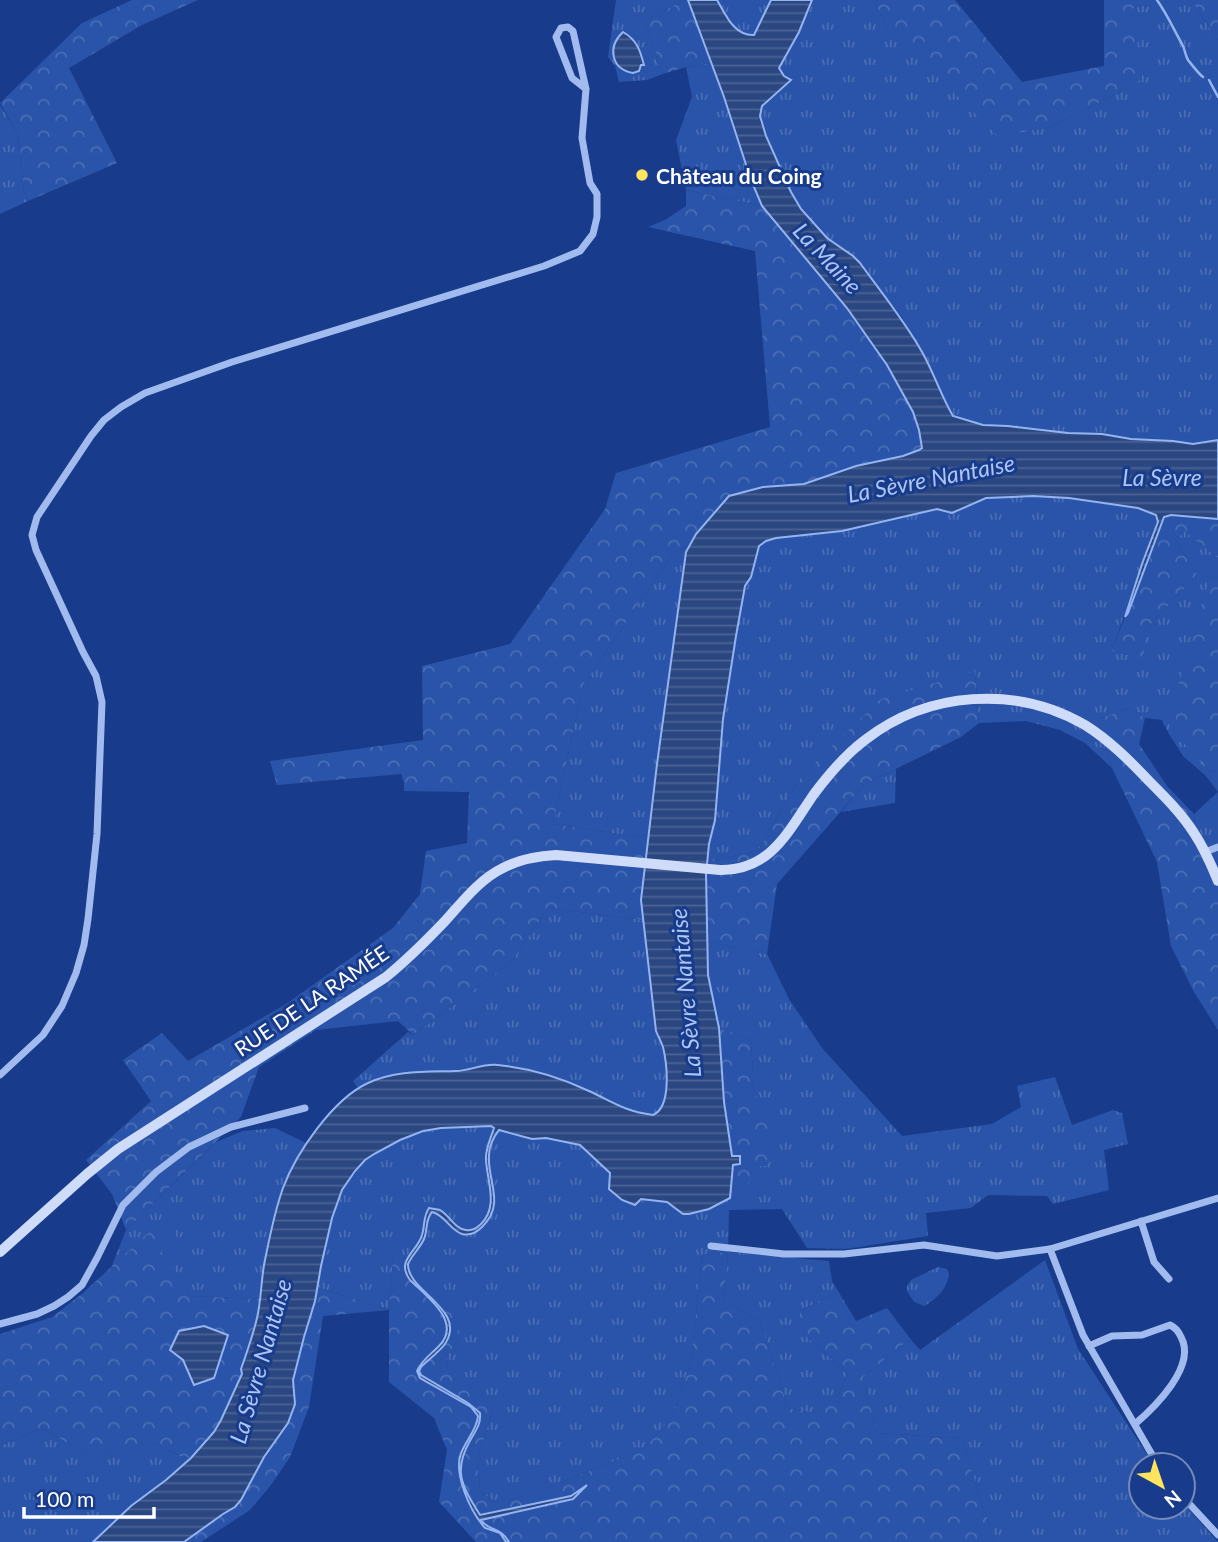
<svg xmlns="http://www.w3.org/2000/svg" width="1218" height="1542" viewBox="0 0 1218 1542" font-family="Lato,sans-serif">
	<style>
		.grass { fill: url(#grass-tufts) }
		.forest { fill: url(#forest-crowns) }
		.water { fill: url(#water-rules); stroke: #93b4f1; stroke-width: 2 }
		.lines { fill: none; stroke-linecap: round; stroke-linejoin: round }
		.stream { stroke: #93b4f1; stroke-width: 2.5 }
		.street { stroke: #a1bbee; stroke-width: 7 }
		.secondary { stroke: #cedcfa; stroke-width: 10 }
		.poi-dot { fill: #ffe45e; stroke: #183c8b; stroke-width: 2.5 }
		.labels { text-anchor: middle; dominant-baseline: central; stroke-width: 6; stroke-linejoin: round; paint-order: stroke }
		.poi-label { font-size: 21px; font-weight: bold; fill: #fff; stroke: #183c8b; text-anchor: start }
		.street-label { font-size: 21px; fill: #fff; stroke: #183c8b }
		.water-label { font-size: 23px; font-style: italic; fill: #adc5f5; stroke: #183c8b }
	</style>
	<defs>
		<pattern id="grass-tufts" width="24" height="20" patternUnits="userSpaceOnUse" patternTransform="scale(1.75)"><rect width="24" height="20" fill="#2a54a9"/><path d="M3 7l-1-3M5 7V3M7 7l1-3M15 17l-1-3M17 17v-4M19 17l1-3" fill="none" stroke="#4a6eb6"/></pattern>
		<pattern id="forest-crowns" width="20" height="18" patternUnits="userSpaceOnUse" patternTransform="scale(1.75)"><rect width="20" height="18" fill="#2a54a9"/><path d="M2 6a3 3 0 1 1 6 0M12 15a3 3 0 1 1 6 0" fill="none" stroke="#4a6eb6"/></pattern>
		<pattern id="water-rules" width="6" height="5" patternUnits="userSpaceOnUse" patternTransform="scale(1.75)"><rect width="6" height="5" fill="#2b4781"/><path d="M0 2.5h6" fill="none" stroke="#4b6394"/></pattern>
	</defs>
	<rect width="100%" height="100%" fill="#183c8b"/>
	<g class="grass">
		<path d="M616,0H685L644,21L663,74L647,80L619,82L615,66L608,57Z"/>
		<path d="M717,0H771L754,35C734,36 726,15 717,0Z"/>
		<path d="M812,0H874L887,27L1048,128L1120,92L1141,79L1132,8L1172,0H1191L1218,40V440L1193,444L1173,441L1131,439L1102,434L1068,433L1008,426L983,425L953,417L942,397L923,354L901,316L853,256L827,238L801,209L791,192L766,136L760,112L762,106L790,80L780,72L779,68L799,32Z"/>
		<path d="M711,63L762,206L686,190L676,140L692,97L686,67Z"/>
		<path d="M0,105L18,134L24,192L28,201L0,214Z"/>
		<path d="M1033,496C1074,498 1118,500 1156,515L1158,522C1141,565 1128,608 1111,651L1144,658V631L1197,575L1176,541L1184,530L1218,558V578L1210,576L1208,772L1218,770V863L1197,847L1194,814L1218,792L1206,776L1183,756L1169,734L1162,720L1145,718L1128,708L1099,719L1112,768L1085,743L1060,730L1026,721L979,723L975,672L802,775L758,851L716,860L707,856L715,820L725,706L745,586L751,577L759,546L766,541L776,538L842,531L937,509L948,512L986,498Z"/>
		<path d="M690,544L686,552L666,695L648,835L638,837L553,824L583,685L674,553Z"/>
		<path d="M896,769L895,803L841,812L865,784Z"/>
		<path d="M548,908L643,920L656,1031C666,1053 674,1094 657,1115C626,1117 599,1095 572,1084C553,1077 514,1065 494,1065C481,1065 470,1070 457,1071C422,1072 390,1072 358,1088L353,1081L408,1032L413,1035L511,962Z"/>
		<path d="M707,942L767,954L789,999L822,1048L902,1136L992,1124L1021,1107L1017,1086L1055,1077L1072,1125L1113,1110L1122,1113L1128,1144L1104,1150L1109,1190L1053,1204L1047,1196L988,1195L971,1208L926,1213L928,1236L846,1249L807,1248L782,1209L729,1210L728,1252L829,1261L832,1281L838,1291L800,1311V1325L806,1336L847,1373L839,1394L813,1413L788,1408L760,1322L724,1300L728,1252L702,1255L691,1362L673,1416L643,1450L531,1494L496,1503L480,1491L477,1461L493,1409L448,1369L446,1358L460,1336L393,1258L389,1310L317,1287L323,1254L335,1207L339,1196L349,1181L365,1160L374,1154L400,1140L423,1131L441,1128L491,1126L532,1139L546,1138L580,1145L641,1199L667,1202L683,1214L697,1213L709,1209L730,1198L756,1165L766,1166L754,1096L751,1039L719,1028L708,975Z"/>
		<path d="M275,1128L308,1144C300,1156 292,1168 286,1182C270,1218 264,1260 259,1299L191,1296L148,1233L111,1268L126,1230L216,1142L243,1131Z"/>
		<path d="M1045,1260L1078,1349L1154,1465H1141V1507H1183V1503L1218,1542H995L961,1438L877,1433L863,1377L906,1342L912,1341L920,1350Z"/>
		<path d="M938,1267L947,1269L949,1274C947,1290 937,1297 925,1306L914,1302L907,1291V1286L911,1280Z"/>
		<path d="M41,1428L96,1459L115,1447L153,1443L182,1457L191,1458L174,1474L131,1506L93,1542H0V1446Z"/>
	</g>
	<g class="forest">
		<path d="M132,0H198L142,25L69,68L117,163L28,201L24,192L18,134L0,103L82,23Z"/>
		<path d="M685,0H688L711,63L686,67L663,74L644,21Z"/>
		<path d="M874,0H955L1022,82L1104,66V0H1172L1133,8L1142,79L1120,92L1048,128L998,136L887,27Z"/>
		<path d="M1191,0H1218V40Z"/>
		<path d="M686,190L762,206L847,308L887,365L913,412L919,430L922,448L903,456L856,466L804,484L763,487L729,496L696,534L690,544L674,553L583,685L553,824L638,837L648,835L641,900L643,920L548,908L511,962L413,1035L398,1021L316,1030L259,1067L241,1117L126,1230L112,1194L86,1160L151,1101L123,1060L162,1033L188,1061L286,1004L393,928L420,894L426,851L467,843L469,792L404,791V783L401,774L277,785L270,761L423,740L422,666L510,644L605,509L616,473L770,427L755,251L648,227L665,220L686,206Z"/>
		<path d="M1171,515L1218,519V558L1184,531L1176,541L1197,575L1144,631V659L1111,651L1125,617L1128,613L1164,517Z"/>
		<path d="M1210,576L1218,578V770L1209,772L1183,742L1176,720L1175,697Z"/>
		<path d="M975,671L979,723L961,737L865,784L777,884L767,954L707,942L706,874L707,856L716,860L758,851L802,775L881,699Z"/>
		<path d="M1128,708L1145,718L1139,744L1167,786L1194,814L1197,847L1218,863V1030L1194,992L1171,946L1157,862L1112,768L1099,719Z"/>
		<path d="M719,1028L751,1039L754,1095L773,1110L775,1129L766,1166L756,1165L745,1191L730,1198L733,1164L740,1156H732L724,1102Z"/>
		<path d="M169,1224L178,1239L161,1251L191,1296L259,1299L257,1316L242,1369V1374L221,1420L214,1432L191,1458L182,1457L153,1443L138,1455L115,1447L96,1459L41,1428L0,1446V1334L52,1317L83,1293L148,1233Z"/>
		<path d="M728,1252L724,1300L760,1322L788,1408L813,1413L839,1394L847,1373L806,1336L800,1325V1311L838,1291L856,1321L887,1308L912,1341L906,1342L863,1377L877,1433L961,1438L995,1542H476L439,1502L447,1450L434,1418L389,1382V1310L323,1316L309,1407L290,1457L271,1485L250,1510L201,1542H184L237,1505L245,1494L264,1457L288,1423L293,1380L304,1337L315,1301L317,1287L389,1310L393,1258L426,1270L457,1317L460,1336L446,1358L448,1369L484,1397L493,1409L477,1461L480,1491L496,1503L531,1494L643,1450L673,1416L691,1362L702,1255Z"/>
	</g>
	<g class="water">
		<path d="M688,0H717C726,15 734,36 754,35L771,0H812L799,32L779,68L784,76L791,80L762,106L760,116L766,136L791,192L801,209L827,238L853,256L860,263C881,292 904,320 922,352C934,373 941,396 953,416L983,425L1008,426L1068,433L1102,434L1131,439L1173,441L1193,444L1218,440V519L1171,515L1164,517L1128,613L1125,617L1142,564L1158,522L1156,515L1138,508L1069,498L1033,496L986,498L952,513L937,509L842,531L776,538L766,541L759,546L751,577L745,586L736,636L723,719L715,820L709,844L706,874L708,975L719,1028L724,1102L732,1156H740V1164L733,1165L730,1198L709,1209L689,1214H683L667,1202L641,1199L635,1205L622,1200L609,1189L610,1173L580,1145L546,1138L532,1139L499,1130C494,1136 489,1146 489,1155C487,1181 506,1204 482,1227C477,1232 470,1236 462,1234C450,1230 445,1215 432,1212C425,1219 428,1230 424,1239C420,1248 412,1255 408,1264C407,1292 468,1309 445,1344C439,1352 428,1360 421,1367L419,1371L421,1375L468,1403L480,1413C481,1424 476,1430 471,1439C452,1471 462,1486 480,1515L571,1496L587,1485L573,1499L481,1520C489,1532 500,1526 509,1542H506L500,1533L485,1528C470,1511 452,1472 462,1451C467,1439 477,1429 478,1416L471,1407L420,1378L417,1371C421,1361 431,1354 439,1346C463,1322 426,1296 410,1280C395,1260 418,1251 422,1235C425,1226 423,1216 429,1208C432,1209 436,1209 440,1210C449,1215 455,1229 466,1230C472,1231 477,1228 481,1224C499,1206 487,1181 486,1160C485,1149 491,1138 494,1128L491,1126L441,1128L423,1131L400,1140L374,1154L365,1160L355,1171L342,1190L332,1218L321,1266L315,1301L304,1337L293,1380L295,1404L288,1423L264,1457L241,1500L235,1507L223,1514L184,1542H93L131,1506L166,1480L191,1458L214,1432L221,1420L242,1374L241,1369C247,1352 253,1335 257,1318C261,1301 261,1283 264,1265C269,1240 274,1213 283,1188C296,1153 333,1099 368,1083C396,1070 427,1072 456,1071C470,1071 483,1063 498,1065C529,1068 562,1078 589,1091C615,1103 624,1111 653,1115C672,1107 667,1064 663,1047C661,1041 658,1036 656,1031L641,900L657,764L686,552L696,534L729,496L763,487L804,484L856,466L903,456L919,450L922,448L919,430L913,412L887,365L847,308L762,206L751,180L724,97Z"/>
		<path d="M623,32C637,40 640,50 644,65H641L639,71L633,73C611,69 607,47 623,32Z"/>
		<path d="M204,1326L228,1335L214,1378L194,1385L183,1360L170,1350L179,1331Z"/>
	</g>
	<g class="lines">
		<g class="stream">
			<path d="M1157,0C1167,14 1174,30 1182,44C1185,49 1185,55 1188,60C1192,65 1198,73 1203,77"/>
			<path d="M1209,80L1218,97"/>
		</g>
		<g class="street">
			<path d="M1205,852L1218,847"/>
			<path d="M0,1075L43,1035L62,1006L76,973L84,945L88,919L97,834L102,702L96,676L83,652L36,550L32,535L37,517L91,436L104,420L121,407L145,393L232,362L544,266L580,251L593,234L597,217V194L590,183L582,138L586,89L573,31L568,27L561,28L556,37L572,78L586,89"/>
			<path d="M1141,1221L1154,1262L1169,1279"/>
			<path d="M711,1246L784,1254H844L924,1245L997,1256L1050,1249L1218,1198"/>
			<path d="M1050,1249L1083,1335L1158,1465"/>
			<path d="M0,1324L37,1314L54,1306L68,1297L82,1285L97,1258L123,1205L156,1172L189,1147L231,1127L305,1108"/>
			<path d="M1089,1346L1112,1336L1142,1335L1170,1325C1176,1328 1178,1331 1181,1337C1197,1366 1155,1407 1135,1424"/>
			<path d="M1183,1497L1218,1535"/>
		</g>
		<path class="secondary" d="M0,1252L87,1174L118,1149L386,977C408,959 427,940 446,920C463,901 480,879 503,868C520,859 537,856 556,855L720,870C771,871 789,830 814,794C829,774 845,755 865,740C928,691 1016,685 1085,725C1109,740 1129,760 1149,781C1165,797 1182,814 1194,833C1204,848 1211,864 1218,881"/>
	</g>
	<circle class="poi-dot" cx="642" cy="175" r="7"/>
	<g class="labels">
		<g class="poi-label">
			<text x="656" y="175">Château du Coing</text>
		</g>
		<g class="street-label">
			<text transform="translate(311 1000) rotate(-34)">RUE DE LA RAMÉE</text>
		</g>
		<g class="water-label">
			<text transform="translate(828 258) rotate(47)">La Maine</text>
			<text x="1162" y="477">La Sèvre</text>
			<text transform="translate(931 478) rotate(-11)">La Sèvre Nantaise</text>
			<text transform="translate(685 993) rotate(-95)">La Sèvre Nantaise</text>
			<text transform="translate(260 1361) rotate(-74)">La Sèvre Nantaise</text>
		</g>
	</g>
	<g transform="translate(1162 1486) rotate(140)"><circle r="33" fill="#183c8b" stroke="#748ab9" stroke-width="2"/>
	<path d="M0-5L12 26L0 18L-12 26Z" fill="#ffe45e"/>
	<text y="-10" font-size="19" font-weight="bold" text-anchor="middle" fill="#ffffff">N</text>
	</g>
	<path d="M24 1507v10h130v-10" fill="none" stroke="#ffffff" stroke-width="3.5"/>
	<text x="35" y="1507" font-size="21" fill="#ffffff" stroke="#183c8b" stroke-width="5" paint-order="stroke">100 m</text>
</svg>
